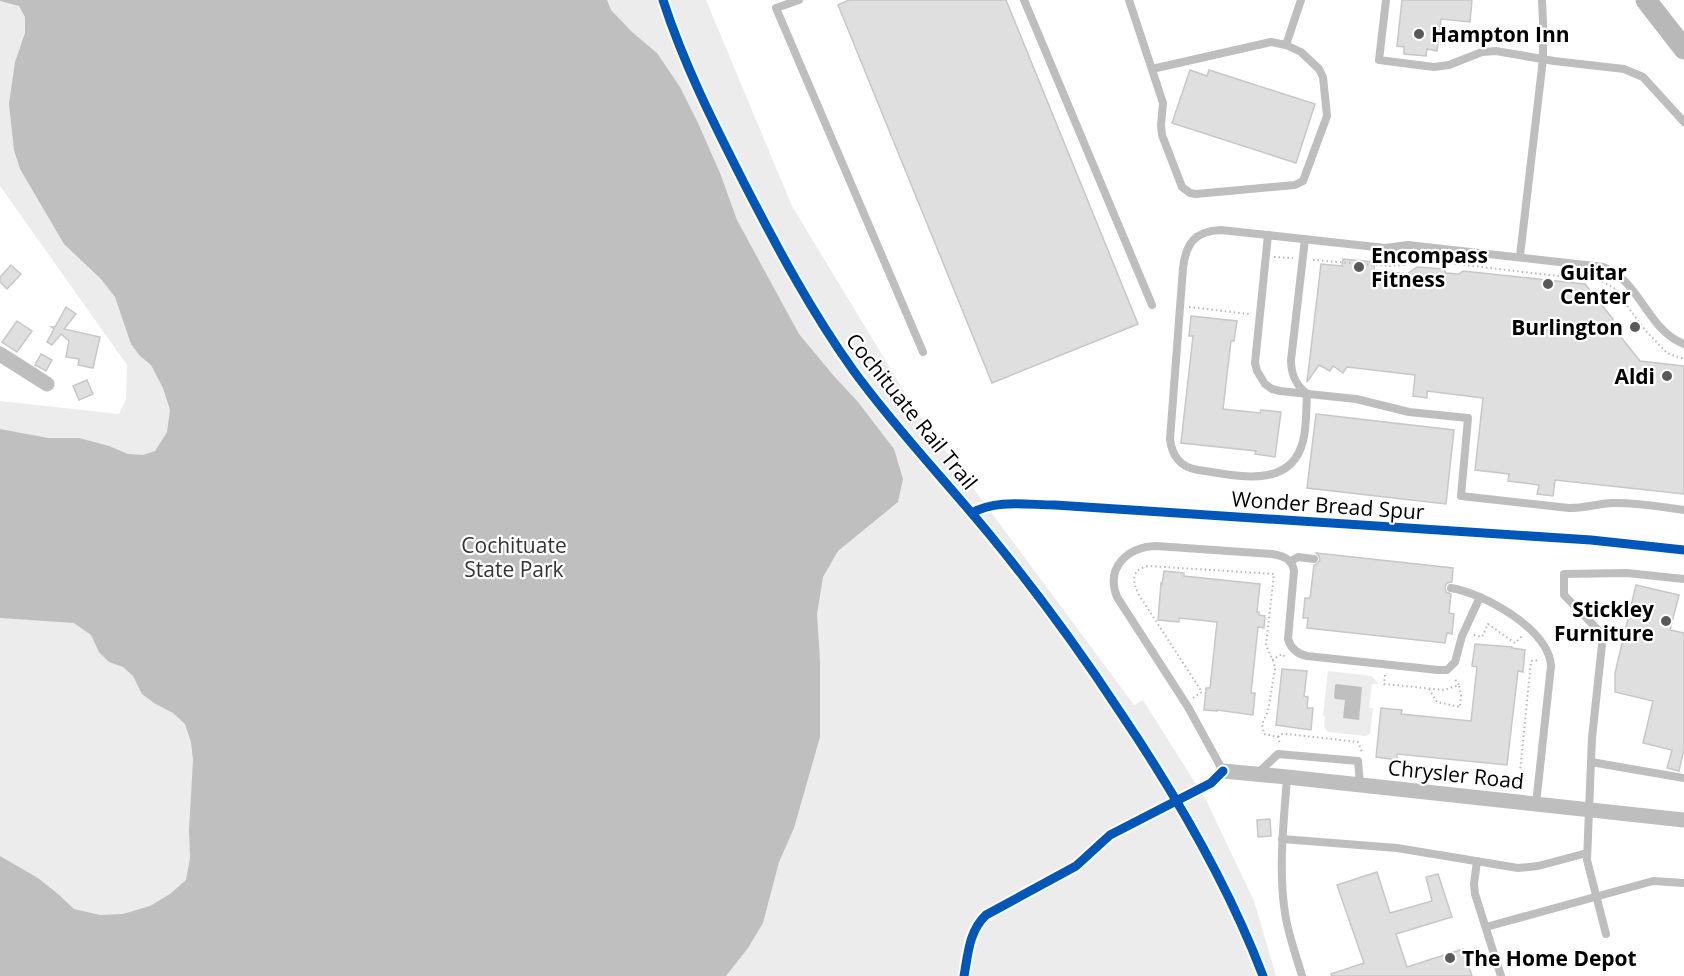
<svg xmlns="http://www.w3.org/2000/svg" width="1684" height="976" viewBox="0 0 1684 976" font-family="'Open Sans',sans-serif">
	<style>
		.green { fill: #ececec }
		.water { fill: #bfbfbf }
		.building { fill: #dfdfdf; stroke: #c7c7c7; stroke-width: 1.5 }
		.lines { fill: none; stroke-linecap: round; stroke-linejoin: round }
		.path { stroke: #b9b9b9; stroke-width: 2; stroke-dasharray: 1.5 3; stroke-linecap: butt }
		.lane { stroke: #bebebe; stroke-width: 8 }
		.street { stroke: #bebebe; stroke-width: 15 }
		.secondary { stroke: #b8b8b8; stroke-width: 21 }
		.cycleway-casing { stroke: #fff; stroke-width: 13 }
		.cycleway { stroke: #0057b8; stroke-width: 9 }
		.poi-dot { fill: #595959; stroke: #fff; stroke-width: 2 }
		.labels { text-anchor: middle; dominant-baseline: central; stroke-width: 4.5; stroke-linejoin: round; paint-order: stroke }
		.poi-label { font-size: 21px; font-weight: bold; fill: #000; stroke: #fff; text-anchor: start }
		.street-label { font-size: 21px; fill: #000; stroke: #fff }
		.park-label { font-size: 21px; fill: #333; stroke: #fff }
	</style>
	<rect width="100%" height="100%" fill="#fff"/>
	<g class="green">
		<path d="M0,0H706L792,206L916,411L1134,705L1143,700L1206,800L1254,901L1276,976H0V401L119,414L126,399L127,365L0,186Z"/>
		<path d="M1328,671L1372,676L1378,684H1372L1369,708H1373L1370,734L1366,736L1328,732L1324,727L1325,717L1323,715Z"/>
	</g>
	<g class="water">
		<path d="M0,0H607L611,10L632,32L657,53L680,87L698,123L720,173L737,220L799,334L833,375L858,402L894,449L903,479L898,502L838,551L823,577L817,614L820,661V737L794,828L779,862L763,923L748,948L726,976H0V856L38,878L58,894L74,909L100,915L123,914L150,906L170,894L186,880L190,858L189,830L193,760L191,742L185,724L173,713L154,703L142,694L133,676L123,667L109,662L99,652L91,635L74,623L0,618V429L48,438H79L109,446L128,454L143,455L155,451L167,432L170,410L163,388L151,365L140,356L131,344L115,297L101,279L64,244L20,169L14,150L9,104L15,62L25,33V17L19,6L0,1Z"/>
		<path d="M1337,684L1362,687L1359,720L1343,718L1345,700L1335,699L1334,697L1335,685Z"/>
	</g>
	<g class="building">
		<path d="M849,0H1006L1138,324L992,383L838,5Z"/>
		<path d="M1402,0H1472L1470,22L1441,19L1437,51L1427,49L1426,56L1404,54V47L1397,46Z"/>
		<path d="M1190,70L1207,76L1209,70L1315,104L1296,163L1172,123Z"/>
		<path d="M1343,259L1375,262L1374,270L1407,274L1417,267L1444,269L1446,273L1459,274L1463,271L1585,284L1613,319L1612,326L1640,361L1684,366V494L1555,480L1553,496L1537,494L1539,485L1508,481L1509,474L1475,470L1483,398L1427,391V398L1413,396L1415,375L1347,367L1343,373L1333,366L1330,371L1319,365L1307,382L1321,264L1342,266Z"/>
		<path d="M11,265L21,274L7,289L0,282V277Z"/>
		<path d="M66,307L76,314L64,329L100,337L93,368L78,365L79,359L66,357L69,341L61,334L52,345L47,342L54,329L51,327H55Z"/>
		<path d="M1191,316L1237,321L1234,341H1231L1223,409L1260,413L1261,410L1281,412L1275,457L1255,454L1256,451L1181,443L1193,336H1189Z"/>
		<path d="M17,321L32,331L17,352L2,342Z"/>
		<path d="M41,354L52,360L46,371L35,365Z"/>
		<path d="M87,380L93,394L79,400L73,386Z"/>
		<path d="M1316,414L1454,430L1446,504L1307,488Z"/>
		<path d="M1316,553L1453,568L1452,582L1447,583L1445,587L1446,592L1451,594L1449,613L1454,614L1452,634L1447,633L1445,643L1307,628L1308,618H1303L1305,598H1310L1314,565L1317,564L1320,560L1319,556Z"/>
		<path d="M1164,571L1184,573V576L1260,584L1257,612H1259V615L1265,616L1264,628L1258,627L1251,693H1255L1253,715L1217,710V711L1204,710L1206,688H1210L1217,622L1179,618V622L1158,620L1161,583L1162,584Z"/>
		<path d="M1636,585L1679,595L1670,630L1684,633V749L1679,771L1667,768L1672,750L1643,743L1653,701L1615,692V673Z"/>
		<path d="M1475,644L1512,647V648L1525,650L1523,672L1518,671L1507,765L1397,754V760L1376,757L1381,708L1402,710L1401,714L1471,721L1477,667L1472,666Z"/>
		<path d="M1282,669L1307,671L1304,696L1308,697L1307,708H1313L1311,730L1276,725Z"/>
		<path d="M1270,819L1271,836L1258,837L1257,820Z"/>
		<path d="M1377,872L1390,913L1432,901L1426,877L1438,874L1452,917L1396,934L1407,967L1463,949L1472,976H1332L1331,974L1364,963L1337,885Z"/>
	</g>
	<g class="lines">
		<g class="path">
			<path d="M1274,257L1293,258"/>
			<path d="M1313,260L1389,266L1404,265L1413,259L1601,281L1614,288L1645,330L1667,353L1684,359"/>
			<path d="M1189,307L1249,314"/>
			<path d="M1474,635L1482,637L1488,624L1515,643L1522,636"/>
			<path d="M1272,660L1282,654L1285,657"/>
			<path d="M1385,675L1384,684L1444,690L1459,685L1454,678"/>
			<path d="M1429,689L1437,702L1460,707L1461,695L1459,685"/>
			<path d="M1193,698L1202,692L1139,595C1132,581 1131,570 1148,566L1274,574L1266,645L1274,663L1275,669L1268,711L1262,724L1264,734L1278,737L1280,744"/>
			<path d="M1278,737L1281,734H1288L1358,742L1362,752"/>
			<path d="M1517,786L1520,772L1531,661L1540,660"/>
		</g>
		<g class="lane">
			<path d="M799,0L776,8L923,352"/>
			<path d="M1024,0L1152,305"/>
			<path d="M1129,0L1163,103L1161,125L1162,135L1182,187L1190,193L1196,194L1295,185L1303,181L1327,116L1323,77L1319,69L1301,52L1286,45L1271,42L1152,69"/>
			<path d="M1386,0L1379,60L1434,67L1449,65L1482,52L1496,51L1554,61L1624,69L1643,77L1684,122"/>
			<path d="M1286,45L1301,0"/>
			<path d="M1268,235L1255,363L1257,371L1265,384L1272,389L1280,391L1356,399L1409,412L1468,418L1461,496L1569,508C1584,508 1597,504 1612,503C1636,502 1661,507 1684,510"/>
			<path d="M1305,239L1291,360C1291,374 1295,384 1306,393"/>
			<path d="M1520,256L1543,59V21L1542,0"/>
			<path d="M1307,394C1306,409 1307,426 1303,441C1291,491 1234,475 1198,470C1180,467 1172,456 1170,439L1183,268C1186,243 1195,231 1221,230L1385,248L1408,245L1603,267C1640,280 1647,330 1684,344"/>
			<path d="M1291,561L1298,557L1314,559"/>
			<path d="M1451,588C1483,593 1549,629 1551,666L1536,804"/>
			<path d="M1591,762L1684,778"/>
			<path d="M1223,771L1188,707L1117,597C1105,567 1128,547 1156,546L1272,554C1284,556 1292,559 1294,571L1288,639C1291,649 1297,654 1307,656L1438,670H1447L1455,662L1462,636L1480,597"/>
			<path d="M1257,774L1278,754L1358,761L1360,784"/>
			<path d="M1287,777C1284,821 1278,868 1285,913C1288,934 1296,955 1302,976"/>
			<path d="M1282,839L1397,848L1518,868L1538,866L1587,853"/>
			<path d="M1477,861L1474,884L1475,894L1501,976"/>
			<path d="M1486,927L1653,881L1684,883"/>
			<path d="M1606,934L1587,860L1592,738L1603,635L1564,595V574L1627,573L1684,579"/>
		</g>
		<g class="street">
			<path d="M0,354L47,384"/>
			<path d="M1223,771L1287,777L1684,820"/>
		</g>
		<path class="secondary" d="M1646,0L1684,49"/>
		<defs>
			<g id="cycleway">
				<path d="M663,0C684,65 714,124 745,185C778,249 811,311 853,370C895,428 944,479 990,535C1036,591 1080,651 1120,712C1176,795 1227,882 1263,976"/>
				<path d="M972,513C996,499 1028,505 1055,505L1591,540L1684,550"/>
				<path d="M964,976C968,954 969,931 986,915L1076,866L1110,835L1211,783L1223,771"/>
			</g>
		</defs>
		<use href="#cycleway" class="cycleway-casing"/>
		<use href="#cycleway" class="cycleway"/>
	</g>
	<g class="poi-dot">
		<circle cx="1419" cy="34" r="6"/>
		<circle cx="1359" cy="267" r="6"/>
		<circle cx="1548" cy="284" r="6"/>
		<circle cx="1635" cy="327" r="6"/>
		<circle cx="1667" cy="376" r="6"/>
		<circle cx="1666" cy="621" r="6"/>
		<circle cx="1450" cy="958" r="6"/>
	</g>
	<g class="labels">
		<g class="poi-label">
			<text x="1431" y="34">Hampton Inn</text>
			<text x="1371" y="255">Encompass<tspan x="1371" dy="24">Fitness</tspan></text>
			<text x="1560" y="272">Guitar<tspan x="1560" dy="24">Center</tspan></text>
			<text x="1623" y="327" text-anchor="end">Burlington</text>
			<text x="1655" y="376" text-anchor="end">Aldi</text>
			<text x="1654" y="609" text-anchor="end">Stickley<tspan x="1654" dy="24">Furniture</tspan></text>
			<text x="1462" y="958">The Home Depot</text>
		</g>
		<g class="street-label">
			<text transform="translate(912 411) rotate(51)">Cochituate Rail Trail</text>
			<text transform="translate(1328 505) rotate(4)">Wonder Bread Spur</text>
			<text transform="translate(1456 774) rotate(6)">Chrysler Road</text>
		</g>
		<g class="park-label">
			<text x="514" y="545">Cochituate<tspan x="514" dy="24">State Park</tspan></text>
		</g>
	</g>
</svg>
